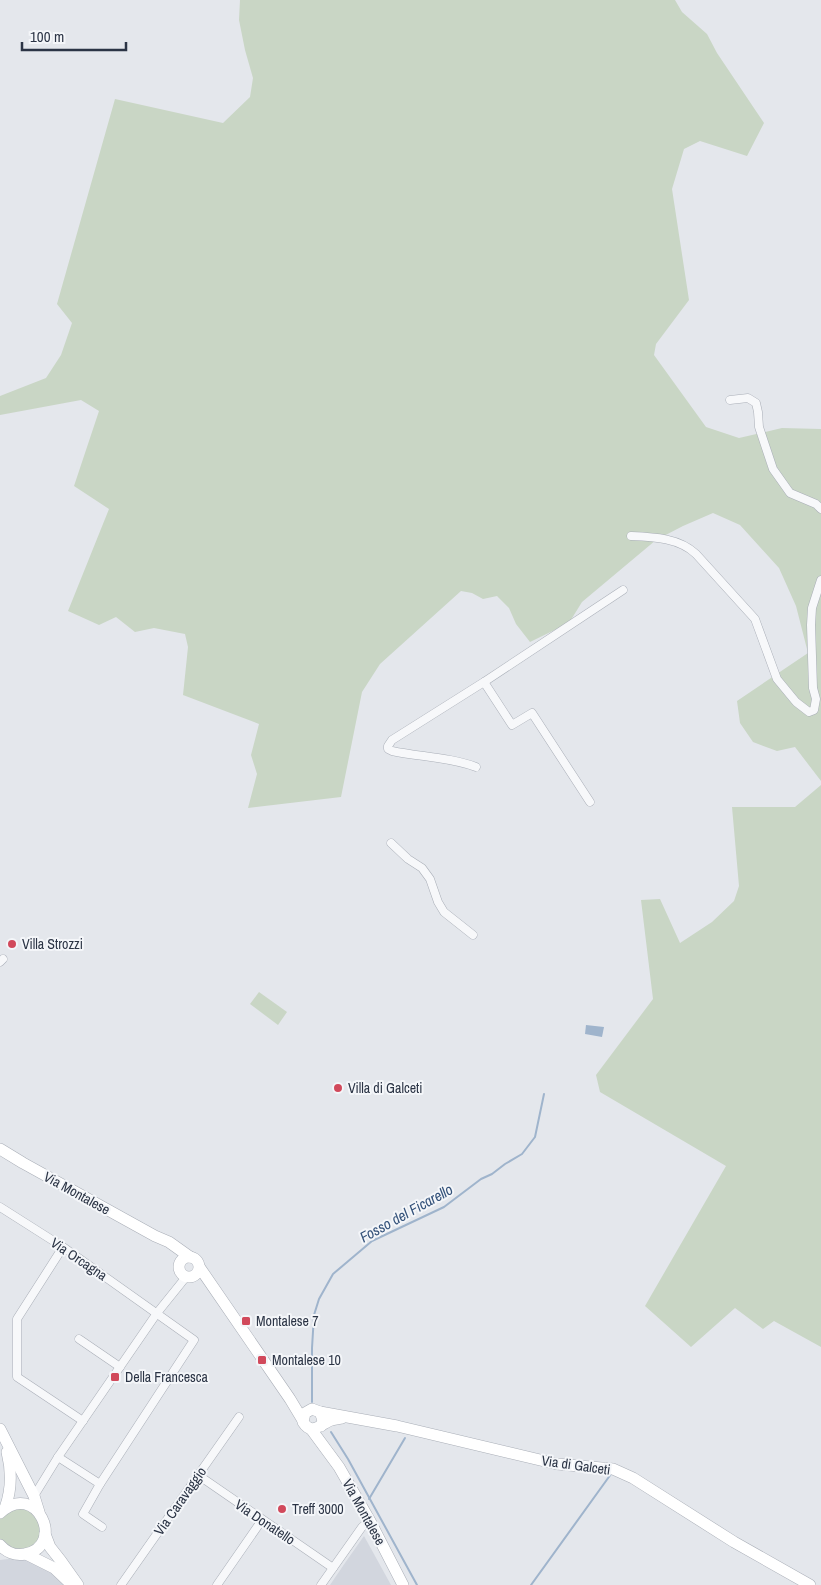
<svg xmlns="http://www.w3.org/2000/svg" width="821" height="1585" viewBox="0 0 821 1585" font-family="'Archivo Narrow',sans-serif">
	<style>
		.built { fill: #d2d6de }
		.green { fill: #c9d6c5 }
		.water { fill: #9fb4cc }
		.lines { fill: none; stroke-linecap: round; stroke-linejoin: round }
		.stream { stroke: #9fb4cc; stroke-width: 2 }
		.street-casing { stroke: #a9aeb7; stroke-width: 9 }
		.secondary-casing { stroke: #a9aeb7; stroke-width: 12 }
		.street { stroke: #f7f8fa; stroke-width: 8 }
		.secondary { stroke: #fff; stroke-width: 11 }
		.poi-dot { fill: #d1495b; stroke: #f4f6f9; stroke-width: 2 }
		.labels { text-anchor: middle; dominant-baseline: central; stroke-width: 4; stroke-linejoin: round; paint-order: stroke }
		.poi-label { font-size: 14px; fill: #2b3445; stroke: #f4f6f9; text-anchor: start }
		.street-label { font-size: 14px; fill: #2b3445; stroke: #f4f6f9 }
		.water-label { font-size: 15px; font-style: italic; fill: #34527a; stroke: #f4f6f9 }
	</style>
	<rect width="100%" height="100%" fill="#e4e7ec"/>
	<g class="built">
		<path d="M364,1536L391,1585H330L345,1563Z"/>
		<path d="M24,1557L39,1563L60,1579L64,1585H0V1560Z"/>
	</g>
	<g class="green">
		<path d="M240,0H675L682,12L707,34L717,53L764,123L747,156L700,141L684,149L672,189L689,300L656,344L654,355L706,427L739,438L782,428L821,429V781L795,747L777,751L753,742L740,723L737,701L808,653L796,606L779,568L740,525L713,513L683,526L656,540L582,602L569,623L530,642L516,624L509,608L497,596L483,599L472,593L461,591L380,664L362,692L341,797L248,808L257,774L251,755L259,724L183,695L188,647L185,634L154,628L135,632L116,617L99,625L68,611L109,509L74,486L99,411L81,400L0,415V396L46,378L61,355L72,323L57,304L115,99L223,123L250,97L253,78L245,50L239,20Z"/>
		<path d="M821,785V1347L774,1321L763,1329L735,1308L691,1347L645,1306L726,1166L600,1092L596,1075L653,999L641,900L660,899L680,943L712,922L734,901L739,886L732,807H795Z"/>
		<path d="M259,992L287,1012L278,1025L250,1004Z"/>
		<path d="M25,1507L43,1526L37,1545L18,1552L0,1541V1518L6,1510Z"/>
	</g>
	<path class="water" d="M586,1025L604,1027L602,1037L585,1034Z"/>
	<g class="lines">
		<g class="stream">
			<path d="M312,1402V1348L314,1315L319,1299L333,1274L372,1241L444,1207L481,1179L492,1174L505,1164L522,1154L535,1137L544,1094"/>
			<path d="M331,1432L348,1459L417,1585"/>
			<path d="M369,1499L405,1438"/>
			<path d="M531,1585L611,1474"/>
		</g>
		<defs>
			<g id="street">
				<path d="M730,400L748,398L756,403L758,412L759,427L773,469L790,493L816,504L821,509"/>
				<path d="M631,536C654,537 679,538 696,554L755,619L777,679L796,702L809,712L814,710L816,699L813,688L811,625L812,608L821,580"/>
				<path d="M484,682L623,590"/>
				<path d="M476,767C450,757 420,757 392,751L388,749V746L392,740L484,682L512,725L532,713L590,802"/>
				<path d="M391,843L408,859L422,868L430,879L438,902L444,912L473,935"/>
				<path d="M0,962L3,959"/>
				<path d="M0,1207L63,1247L194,1340L100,1484L58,1457"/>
				<path d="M63,1247L17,1319V1377L83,1421"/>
				<path d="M79,1339L120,1367"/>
				<path d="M198,1475L333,1568"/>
				<path d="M100,1484L83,1514L102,1527"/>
				<path d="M34,1496L58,1457L157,1313L186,1277"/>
				<path d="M121,1585L239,1417"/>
				<path d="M217,1585L262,1520"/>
				<path d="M321,1585L362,1527L370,1521"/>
			</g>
			<g id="secondary">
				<path d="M0,1149L23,1163L155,1236L169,1242L190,1257"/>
				<circle cx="189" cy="1267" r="10"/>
				<path d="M200,1268L290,1399L302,1419"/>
				<path d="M320,1412L397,1426L557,1464L613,1469L633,1478L734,1542L810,1585"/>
				<path d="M321,1426L323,1420L320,1412L312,1409L305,1413L303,1422C311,1435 319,1426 329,1421C333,1419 337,1419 342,1418"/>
				<path d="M0,1429L34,1496L39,1512"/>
				<path d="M311,1429L339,1467L370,1521L403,1585"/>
				<path d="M5,1508C12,1489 12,1472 7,1452"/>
				<path d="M0,1513C36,1479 67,1546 25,1554C15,1556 6,1552 0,1545"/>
				<path d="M45,1534L50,1547L61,1561L78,1585"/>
				<path d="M26,1554L54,1568L72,1585"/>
			</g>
		</defs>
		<use href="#street" class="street-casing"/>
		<use href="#secondary" class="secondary-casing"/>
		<use href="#street" class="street"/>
		<use href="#secondary" class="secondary"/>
	</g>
	<g class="poi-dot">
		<circle cx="12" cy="944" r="5"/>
		<circle cx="338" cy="1088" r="5"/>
		<rect x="241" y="1316" width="10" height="10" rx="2.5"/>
		<rect x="257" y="1355" width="10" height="10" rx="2.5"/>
		<rect x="110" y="1372" width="10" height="10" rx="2.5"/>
		<circle cx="282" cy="1509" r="5"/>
	</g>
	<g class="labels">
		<g class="poi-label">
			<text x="22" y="944">Villa Strozzi</text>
			<text x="348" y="1088">Villa di Galceti</text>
			<text x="256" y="1321">Montalese 7</text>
			<text x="272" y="1360">Montalese 10</text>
			<text x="125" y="1377">Della Francesca</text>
			<text x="292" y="1509">Treff 3000</text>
		</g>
		<g class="street-label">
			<text transform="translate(77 1193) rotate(29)">Via Montalese</text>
			<text transform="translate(79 1259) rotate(34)">Via Orcagna</text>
			<text transform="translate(576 1465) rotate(8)">Via di Galceti</text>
			<text transform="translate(180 1501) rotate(-55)">Via Caravaggio</text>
			<text transform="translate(364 1512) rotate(61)">Via Montalese</text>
			<text transform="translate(265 1522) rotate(34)">Via Donatello</text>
		</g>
		<g class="water-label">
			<text transform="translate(406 1213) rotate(-29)">Fosso del Ficarello</text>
		</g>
	</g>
	<path d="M22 42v8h104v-8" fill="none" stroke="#2b3445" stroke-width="2.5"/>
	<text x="30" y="42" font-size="15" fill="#2b3445" stroke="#f4f6f9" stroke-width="4" paint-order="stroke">100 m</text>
</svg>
